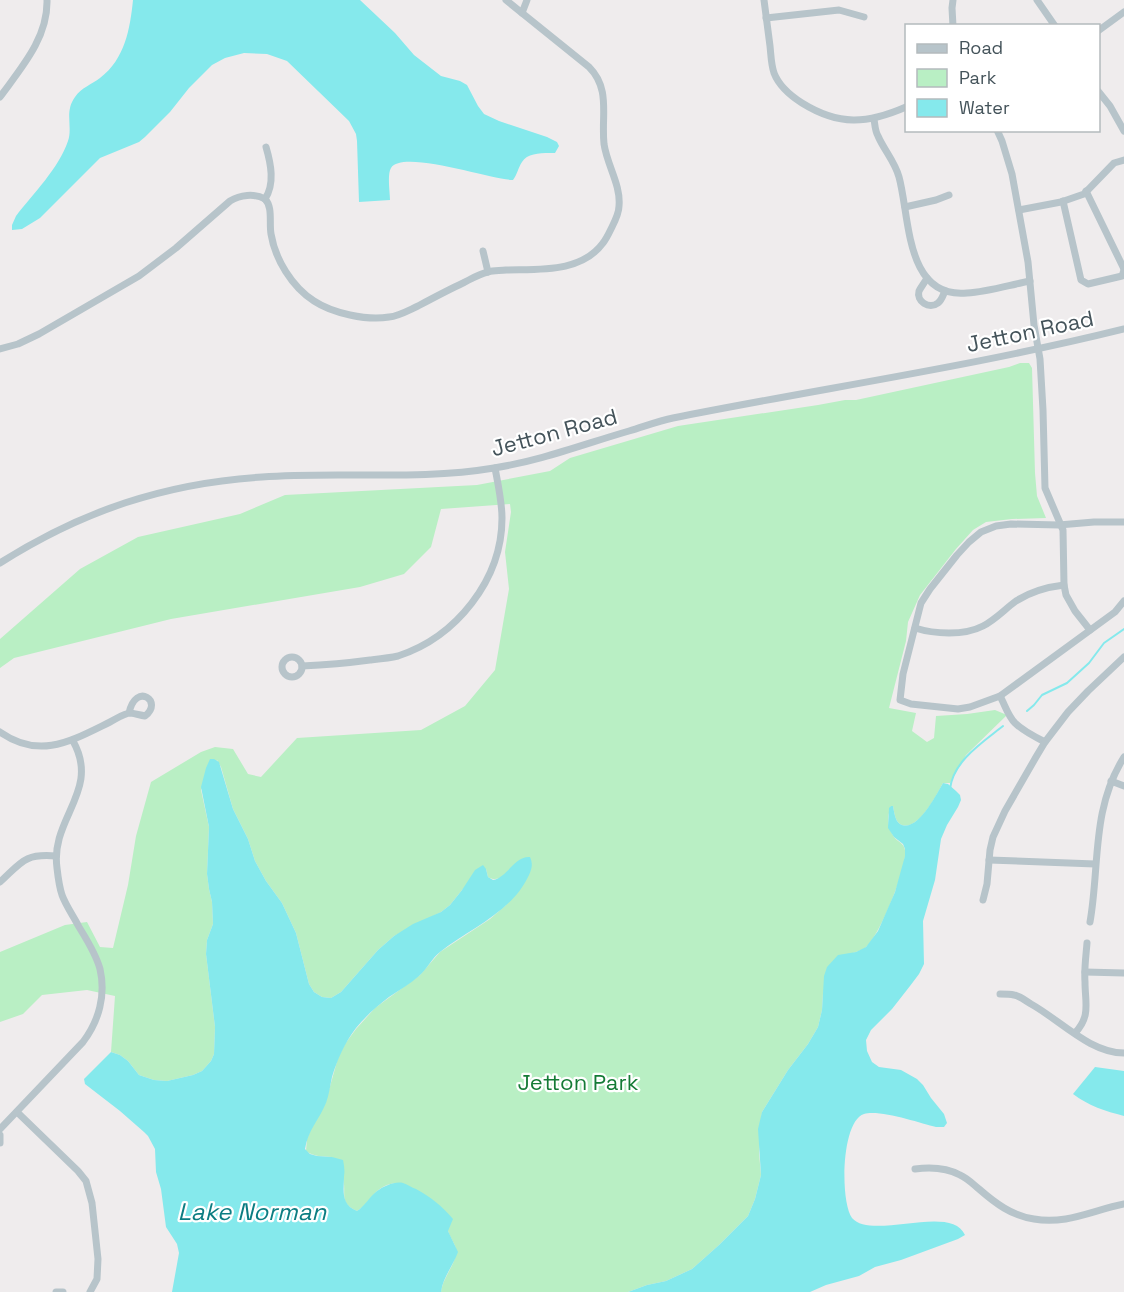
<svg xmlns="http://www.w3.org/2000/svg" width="1124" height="1292" viewBox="0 0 1124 1292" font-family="'Space Grotesk',sans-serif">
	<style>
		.green { fill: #b9efc4 }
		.water { fill: #85e9ec }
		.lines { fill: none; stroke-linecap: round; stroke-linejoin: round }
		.stream { stroke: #85e9ec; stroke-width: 2 }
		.minor { stroke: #b7c4ca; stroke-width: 7 }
		.labels { text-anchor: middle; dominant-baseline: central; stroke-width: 4.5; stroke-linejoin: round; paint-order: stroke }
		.street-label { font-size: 22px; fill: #44535a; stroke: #fff }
		.park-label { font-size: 22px; fill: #157b36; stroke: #fff }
		.water-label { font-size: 24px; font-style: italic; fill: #0c7d82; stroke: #fff }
	</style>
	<rect width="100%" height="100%" fill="#efeced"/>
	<path class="green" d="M1020,363H1029L1032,368L1035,473L1037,496L1046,518L1012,519L986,522L973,530L956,549L920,595L908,622L906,641L889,708L916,713L912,731L927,742L934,738L936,716L967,714L995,710L1007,715L966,755L950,783H943C937,794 917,834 900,824C895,821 894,811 893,806H891C887,816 887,827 894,837C898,842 904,843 905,850C908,866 879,938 865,948C857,953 847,954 838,956L823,993L822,1010L818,1027L808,1044L788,1070L762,1112L759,1153L761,1175L755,1199L748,1216L719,1245L692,1269L666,1281L647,1285L628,1292H441C443,1276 457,1264 456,1249C455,1244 450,1237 448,1231L399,1183C373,1184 374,1201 357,1211C338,1203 347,1193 343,1178C341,1171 335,1164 332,1157C322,1156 314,1157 306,1151L307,1139L311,1129L325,1104L338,1058L345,1044L356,1029L375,1008L420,975L440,952L490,919L506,905L515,864C507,872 499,884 488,877L486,869L462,890L450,905L441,912L394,936L378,950L341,992L331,998L322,997L314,992L309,984L296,933L282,903L266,881L255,861L248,839L233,809L221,767L217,760L201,790L209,827L207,874L209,889L212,902L213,924L207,940L206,954L215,1027L214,1054L211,1061L202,1071L193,1075L167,1081L154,1080L139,1075L128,1061L120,1055L111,1052L115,996L87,990L42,995L23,1014L0,1022V952L65,925L87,922L100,947L113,948L128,885L136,836L151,782L201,752L215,747L233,749L248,774L261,777L297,738L421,730L465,706L495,670L509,589L505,552L511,512L510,504L441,509L431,547L404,574L360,587L171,619L14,658L0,668V639L80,569L138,537L240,514L285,495L477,485L550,471L570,458L678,426L818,405L845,400H856L1009,367Z"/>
	<g class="water">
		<path d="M133,0H360L395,33L414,55L441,76L460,81L467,85L478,106L484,114L499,121L547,137L557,142L559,146L555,153C544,153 528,152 522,162C518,168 517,175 513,180C491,180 403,149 391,168C387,174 390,193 390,200L359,202L357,141L356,134L349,121L287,61L267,54L244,53L225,58L212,65L189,88L170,112L145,137L139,142L100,158L40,218L22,229L12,230V225L16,216C33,194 59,168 68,141C73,126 64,112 75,97C81,88 92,84 100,78C125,59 130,29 133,0Z"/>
		<path d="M210,759H214L219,762L233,809L248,839L255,861L266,881L282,903L296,933L309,984L314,992L322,997L331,998L341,992L378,950L394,936L413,924L441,912L450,905L462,890L475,870L483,865L486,869L488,877L493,880C508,877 514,856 530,857C533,864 532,868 529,875C512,912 471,928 440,952C432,958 427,969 419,976C410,984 399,990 389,997C377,1006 366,1016 356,1028C345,1042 337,1060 332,1077C330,1086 329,1095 326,1103C319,1120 308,1130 305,1149L310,1154L317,1156L332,1157L343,1160C344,1165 345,1171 344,1176C344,1190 340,1204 357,1211C365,1206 369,1197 377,1191C384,1186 395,1181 403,1183C407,1184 412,1188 416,1189C432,1198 441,1205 453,1219L448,1231L458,1252C453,1266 443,1277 441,1292H172L179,1253L177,1244L166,1227L161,1189L156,1172L155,1149L148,1136L144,1132L120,1111L85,1084L84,1079L111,1052L120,1055L128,1061L139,1075L154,1080L167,1081L193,1075L202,1071L211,1061L214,1054L215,1027L206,954L207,940L213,924L212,902L209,889L207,874L209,827L201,787L206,768Z"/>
		<path d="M943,783L948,784L956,791L960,795L961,800L958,807L947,825L941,839L935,880L923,921L924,964L919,974L910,986L892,1009L871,1030L866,1040L867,1051L872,1062L879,1067L901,1070L917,1079L923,1085L931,1098L944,1114L947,1123L944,1127H936C920,1123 879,1109 864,1114C841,1121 840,1202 852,1218C872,1241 951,1203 965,1235L958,1239L901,1260L875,1267L859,1276L826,1285L810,1292H628L647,1285L666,1281L692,1269L719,1245L748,1216L755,1199L761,1175L758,1129L762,1112L788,1070L808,1044L818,1027L822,1010L824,976L827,967L838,955L856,952L866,947L878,931L895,892L905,856V849L903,844L894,837L888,828L889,808L891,806H893C894,811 895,821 900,824C917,834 937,793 943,783Z"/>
		<path d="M1095,1067L1124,1071V1116C1105,1111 1089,1106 1073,1094Z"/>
	</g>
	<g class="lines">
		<g class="stream">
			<path d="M1027,711L1034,705L1042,695L1067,683L1089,663L1104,643L1124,629"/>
			<path d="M950,789C953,761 983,742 1003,726"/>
		</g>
		<g class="minor">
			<path d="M506,0L522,13L527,0"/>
			<path d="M764,0C766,15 768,31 770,46C771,55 771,64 774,73C779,86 791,96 802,103C839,126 867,124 906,107"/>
			<path d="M1037,0L1055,26"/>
			<path d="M766,18L839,10L864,17"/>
			<path d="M953,26L952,8L953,0"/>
			<path d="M1098,31L1124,12"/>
			<path d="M1098,91L1110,106L1124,131"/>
			<path d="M0,97C21,68 48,38 47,0"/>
			<path d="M874,119C875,125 875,131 878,136C884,150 895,162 899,177C910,217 905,299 967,293C988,292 1009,285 1030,281"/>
			<path d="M997,130L1002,141L1012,174L1028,262L1034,325L1040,359L1043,410L1045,488L1063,530L1064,585L1066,595L1075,611L1090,630"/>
			<path d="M1086,191L1124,269"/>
			<path d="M265,199C273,207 269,223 271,234C275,259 292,287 314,301C332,313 367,321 389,317C399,316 409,310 418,306C433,298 448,290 463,283C471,279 479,274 488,272C494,270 500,271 506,270C539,269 581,273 603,243C607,238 609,233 612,227C615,221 619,213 619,206C621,185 607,165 604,144C601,116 611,89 589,67L522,13"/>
			<path d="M265,199C275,184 271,164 266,147"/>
			<path d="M1063,201L1081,280L1088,284L1122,276L1124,270"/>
			<path d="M905,207L936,200L949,195"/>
			<path d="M1019,210L1061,202L1084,194L1114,163L1124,160"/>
			<path d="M483,251L488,272"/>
			<path d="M927,278C925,282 921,287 919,291C916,301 929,310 938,303C942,300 943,295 945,291"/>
			<path d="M0,349L18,344L39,334L139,276L176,248L230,201C240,195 254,193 265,199"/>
			<path d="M1124,522H1094L1059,525L1011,524L996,526L981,532L969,542L957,555L930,589L921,603L903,674L900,700L911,704L958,709L970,707L1000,696L1115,612L1124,601"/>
			<path d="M0,563C82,511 165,483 262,477C339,471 417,481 494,468C540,461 584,444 629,431C643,427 658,421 673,418C823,388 975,366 1124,329"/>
			<path d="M915,628C934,634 964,636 983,626C995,620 1005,609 1016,601C1030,592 1047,587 1064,585"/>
			<circle cx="292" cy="667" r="10"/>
			<path d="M302,666C325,665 348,663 370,660C379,659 389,658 398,656C456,637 502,580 502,518C502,502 498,484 495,468"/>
			<path d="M1000,696C1005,705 1008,716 1015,723C1023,731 1035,737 1045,742"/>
			<path d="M0,732C40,760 71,741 110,722C116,719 124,713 131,713C136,714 140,715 145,716C164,702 136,681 129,713"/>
			<path d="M1111,781L1124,786"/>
			<path d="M989,860L1095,864"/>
			<path d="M0,882C21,863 24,853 56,856"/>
			<path d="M983,900L987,884L990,850L993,837L1005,811L1036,757L1045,742L1068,712L1088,691L1124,657"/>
			<path d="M1090,922C1100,865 1091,810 1124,757"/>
			<path d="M1085,972L1124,973"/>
			<path d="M1000,994C1005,994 1010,994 1014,995C1020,996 1026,1001 1031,1004C1060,1020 1090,1053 1124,1053"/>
			<path d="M1075,1033C1091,1016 1085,1003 1085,982C1084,969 1086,956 1087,943"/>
			<path d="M17,1112L78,1171L86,1181L92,1203L98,1259L97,1279L90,1292"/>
			<path d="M0,1129L83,1042C99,1021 106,995 100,969C96,954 87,940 79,927C74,917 66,906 62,895C59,886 58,877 57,868C50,818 101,791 73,741"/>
			<path d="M0,1135V1143"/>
			<path d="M915,1169C930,1167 947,1168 960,1175C967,1178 973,1184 979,1189C995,1203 1012,1216 1034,1219C1066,1225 1093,1210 1124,1204"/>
			<path d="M56,1292H63"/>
		</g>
	</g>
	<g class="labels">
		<g class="street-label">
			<text transform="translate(1030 331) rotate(-12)">Jetton Road</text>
			<text transform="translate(554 432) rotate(-15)">Jetton Road</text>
		</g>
		<g class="park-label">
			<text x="578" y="1082">Jetton Park</text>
		</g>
		<g class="water-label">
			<text x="252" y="1211">Lake Norman</text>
		</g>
	</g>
	<rect x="905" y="24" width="195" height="108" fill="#ffffff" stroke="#b4babd" stroke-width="1.5"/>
	<rect x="917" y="44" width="30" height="9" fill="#b7c4ca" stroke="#b4babd" stroke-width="1.5"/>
	<text x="959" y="54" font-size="18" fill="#44535a">Road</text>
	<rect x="917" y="69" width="30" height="18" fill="#b9efc4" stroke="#b4babd" stroke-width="1.5"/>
	<text x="959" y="84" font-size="18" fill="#44535a">Park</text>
	<rect x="917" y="99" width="30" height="18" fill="#85e9ec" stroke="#b4babd" stroke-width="1.5"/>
	<text x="959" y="114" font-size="18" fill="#44535a">Water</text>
</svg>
